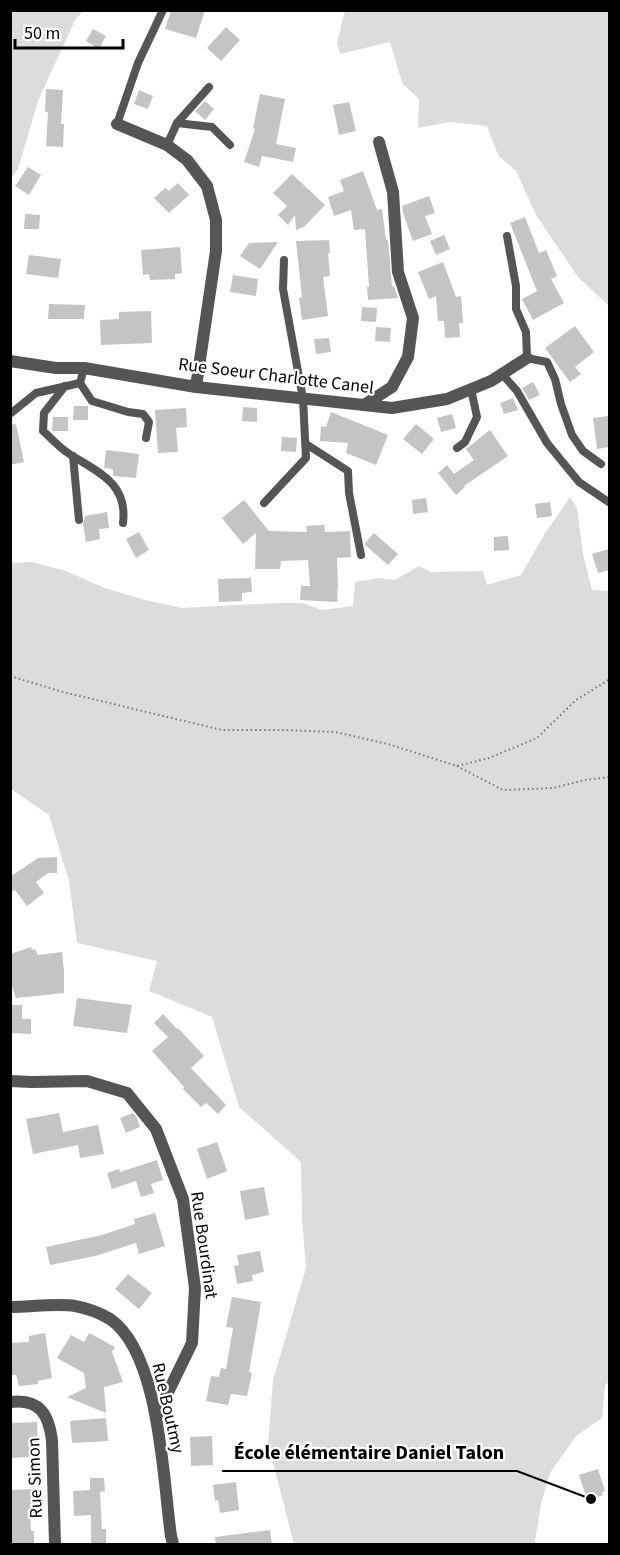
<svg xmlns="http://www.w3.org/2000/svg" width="620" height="1555" viewBox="0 0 620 1555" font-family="'Source Sans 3',sans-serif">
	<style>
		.green { fill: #dcdcdc }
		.building { fill: #c4c4c4 }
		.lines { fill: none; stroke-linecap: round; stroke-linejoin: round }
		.path { stroke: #777; stroke-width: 2; stroke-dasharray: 1.5 3; stroke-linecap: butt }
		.lane { stroke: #555; stroke-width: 8 }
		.street { stroke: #555; stroke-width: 12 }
		.labels { text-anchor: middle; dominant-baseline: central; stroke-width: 4.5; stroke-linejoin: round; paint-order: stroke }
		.street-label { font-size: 18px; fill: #000; stroke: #fff }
		.leader { fill: none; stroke: #000; stroke-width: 2 }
		.callout-dot { fill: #000; stroke: #fff; stroke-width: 2 }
		.callout-label { font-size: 20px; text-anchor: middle; font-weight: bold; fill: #000; stroke: #fff; stroke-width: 4.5; stroke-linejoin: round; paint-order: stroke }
	</style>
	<rect width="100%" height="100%" fill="#fff"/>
	<g class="green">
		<path d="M11,10L83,11L75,20L38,101L18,169L11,178Z"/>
		<path d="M345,11H609V306L578,277L536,215L516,171L498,155L487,126L450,122L418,128L419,99L402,83L390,42L340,54L337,43Z"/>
		<path d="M570,497L577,508L583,554L592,590L610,591V1381L605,1385L602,1418L576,1436L550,1473L541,1504L535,1541L537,1544H294L268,1443L273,1380L306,1268L302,1218L301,1162L239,1107L212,1017L149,991L157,961L77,943L69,881L49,815L11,789V563L32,562L66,571L105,588L145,600L182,608L277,603H302L322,610L353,606L355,582L379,578L395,580L419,566L431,572L483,571L487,585L521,575L544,535Z"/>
	</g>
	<g class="building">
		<path d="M171,10H205L196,38L165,29Z"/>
		<path d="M226,27L240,40L221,61L207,48Z"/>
		<path d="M93,29L106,36L99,49L86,41Z"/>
		<path d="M46,89L63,90L61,124H64L63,147L46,146L48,112H45Z"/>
		<path d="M139,90L153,96L148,109L134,104Z"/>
		<path d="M260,94L285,99L276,144L296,148L293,162L262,156L259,167L244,162L255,129L253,128Z"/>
		<path d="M205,101L214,109L205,120L195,111Z"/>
		<path d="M349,102L356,131L339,135L333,105Z"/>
		<path d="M28,167L41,175L29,195L15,186Z"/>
		<path d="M363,171L377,210L382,209L386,240H388L392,286H394L398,298L368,300L367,287H369L365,229L354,230L351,210L334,216L328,197L344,191L340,180Z"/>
		<path d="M292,174L325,205L304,227L296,230L295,215L288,225L278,215L287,206L273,193Z"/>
		<path d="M178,183L189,195L169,213L154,198L165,188L169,191Z"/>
		<path d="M429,196L435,213L425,216L432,234L413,241L403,213L402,206Z"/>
		<path d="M25,214L40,215L39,229H24Z"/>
		<path d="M525,217L539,253L546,250L557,276L551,279L564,303L533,320L522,299L537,291L510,223Z"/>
		<path d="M444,235L450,249L436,255L430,241Z"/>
		<path d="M329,240L330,253H328L330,276L323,277L328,316L302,320L299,298L302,297L296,241Z"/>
		<path d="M278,242L260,269L240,256L249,243Z"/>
		<path d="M180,247L182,273L175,274V279L150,280L149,274L143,275L141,250Z"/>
		<path d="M29,255L61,259L58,278L26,274Z"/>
		<path d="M443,262L456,297L461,296L463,323H459L460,337L445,338L444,321H438L436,296L429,299L418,272Z"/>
		<path d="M233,275L258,279L256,296L230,292Z"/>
		<path d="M49,304L85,305L84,319H48Z"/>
		<path d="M362,307L377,308L376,322L361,321Z"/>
		<path d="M151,311L152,343L101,345L100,320L119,319V312Z"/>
		<path d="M575,326L594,352L575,367L581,374L570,382L545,348Z"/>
		<path d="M376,327L391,328L390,342L375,341Z"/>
		<path d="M329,338L331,352L316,354L314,339Z"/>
		<path d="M533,382L540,395L529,400L522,388Z"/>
		<path d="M513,398L518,410L504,414L500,403Z"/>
		<path d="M74,406H88V420H73Z"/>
		<path d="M243,407L257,408V422L242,421Z"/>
		<path d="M186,408L187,427L176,428L178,452L158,453L155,410Z"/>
		<path d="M331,412L388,435L376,465L346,453L348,443L320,441L321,426L326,427Z"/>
		<path d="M452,414L456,428L441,432L437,418Z"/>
		<path d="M609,416V447L597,449L593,418Z"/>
		<path d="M53,417H68V431H52Z"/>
		<path d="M16,424L24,462L10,465V425Z"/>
		<path d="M416,424L434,439L422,454L403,439Z"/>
		<path d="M490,430L508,456L464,486L465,487L456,495L438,473L447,465L454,474L474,460L466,449Z"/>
		<path d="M282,437L297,438L296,452L281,451Z"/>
		<path d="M106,450L139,454L136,478L113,476V469L104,468Z"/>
		<path d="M426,498L428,512L413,514L412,500Z"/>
		<path d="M244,500L269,531L307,532L306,526L324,525L325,532L350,531L351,557L337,558L338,584L337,602L300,600L301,586H310L308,560L281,561L280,569H255L256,533L243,544L222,518Z"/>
		<path d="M550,502L552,516L537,518L535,504Z"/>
		<path d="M107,512L109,528L99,529L100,539L86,542L83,524L85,516Z"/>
		<path d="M139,532L149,550L136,558L126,539Z"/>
		<path d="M374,533L398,554L388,565L365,545V543Z"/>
		<path d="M508,536L509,550L494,551V537Z"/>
		<path d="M609,549V570L598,573L592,554Z"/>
		<path d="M251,578L252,592L242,593V601L219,602L218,579Z"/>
		<path d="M57,857V873H48L36,882L44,893L27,906L15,890L10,893V877L38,858Z"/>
		<path d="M31,947L32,950L35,949L38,955L62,952L64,971V993L16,998L10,980V954Z"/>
		<path d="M77,998L132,1005L127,1033L73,1026Z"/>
		<path d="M10,1005H22V1019H31V1034L10,1033Z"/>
		<path d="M163,1014L177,1029L178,1028L204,1056L191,1068L226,1105L218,1114L206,1103L201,1107L183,1089L184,1087L152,1051L168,1037L154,1023Z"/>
		<path d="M59,1113L63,1132L98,1125L104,1154L80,1158L78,1145L33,1154L26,1119Z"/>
		<path d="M133,1113L137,1118L140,1127L126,1133L120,1118Z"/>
		<path d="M217,1142L227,1171L207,1179L197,1149Z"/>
		<path d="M157,1160L163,1180L151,1184L154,1193L141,1197L136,1181L112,1189L107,1173L119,1169L120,1172Z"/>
		<path d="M264,1187L269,1215L245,1220L240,1191Z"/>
		<path d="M155,1213L165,1246L139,1254L136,1243L95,1256L50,1265L46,1247L102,1235L135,1224L134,1219Z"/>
		<path d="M260,1251L264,1272L252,1275L253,1281L237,1284L234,1266L239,1265L237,1255Z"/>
		<path d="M128,1274L152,1293L139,1309L115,1289Z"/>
		<path d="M232,1297L261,1302L249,1372L252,1373L247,1396L231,1394L228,1405L206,1401L211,1376L219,1377L221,1368L226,1369L233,1328L226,1327Z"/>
		<path d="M45,1333L52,1378L38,1381V1384L19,1386L16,1375H10V1343L29,1342V1336Z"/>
		<path d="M89,1333L115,1347L112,1352L123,1382L104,1387L106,1413L67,1397L86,1388L84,1373L57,1358L71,1335L84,1342Z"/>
		<path d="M106,1418L108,1441L72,1443L70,1421Z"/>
		<path d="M37,1422L38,1448H29V1457L10,1458V1423Z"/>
		<path d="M212,1436L213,1465L191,1466L190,1437Z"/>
		<path d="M598,1469L605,1491L602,1492L603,1495L590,1499L589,1495L586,1496L579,1475Z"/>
		<path d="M90,1478H104L105,1491L100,1492L102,1529H106V1545H91V1515L74,1516L73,1491L90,1490Z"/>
		<path d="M236,1482L239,1510L220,1513L218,1500L215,1501L213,1485Z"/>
		<path d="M33,1489L34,1504H30L31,1531H34V1545H10V1490Z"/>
		<path d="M270,1530L272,1545H216L215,1537Z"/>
	</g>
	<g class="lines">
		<g class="path">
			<path d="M10,676L63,692L222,730H284L335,732L388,744L457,766L489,758L537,738L576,700L610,679"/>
			<path d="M457,766L503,790L553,788L585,780L610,777"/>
		</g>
		<g class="lane">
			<path d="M177,123L212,127L230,145"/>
			<path d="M117,124L138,63L163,10"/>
			<path d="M167,145L177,123L209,87"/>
			<path d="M507,236L516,286V309L526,332L527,358L547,362L555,379L561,404L572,435L583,451L601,464"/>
			<path d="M502,374L517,391L547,443L579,482L610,503"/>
			<path d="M80,383L92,401L128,412L143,414L149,422L146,438"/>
			<path d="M65,386L44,413L43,431C51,438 59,447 68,453C97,472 128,482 123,523"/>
			<path d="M10,414L36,393L80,383L84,368"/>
			<path d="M306,444L348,471L349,493L361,555"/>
			<path d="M457,448L465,442L477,417L471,389"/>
			<path d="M73,456L79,520"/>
			<path d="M264,503L306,458L303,399L283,289L284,260"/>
		</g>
		<g class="street">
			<path d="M117,124L167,145L187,160L207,186L216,220V251L196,387"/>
			<path d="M10,361L56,368H84L196,387L392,408L447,399L491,381L527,358"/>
			<path d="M364,405L392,387L408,357L413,318L398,272L393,192L379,142"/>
			<path d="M10,1081L32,1082L87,1081L127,1093L156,1129L183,1199L195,1288L192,1343L156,1417"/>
			<path d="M10,1307C30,1307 57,1303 75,1306C86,1308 100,1313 110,1319C160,1353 163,1480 171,1536L173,1544"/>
			<path d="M10,1402C40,1398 49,1415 52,1441L55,1544"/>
		</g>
	</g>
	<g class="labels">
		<g class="street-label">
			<text transform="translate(276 376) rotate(7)">Rue Soeur Charlotte Canel</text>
			<text transform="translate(204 1245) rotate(82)">Rue Bourdinat</text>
			<text transform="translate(168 1408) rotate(77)">Rue Boutmy</text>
			<text transform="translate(35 1478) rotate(-92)">Rue Simon</text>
		</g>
	</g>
	<path class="leader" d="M591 1499L517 1471H222"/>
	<circle class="callout-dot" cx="591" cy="1499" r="6"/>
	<g class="callout-label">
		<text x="369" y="1459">École élémentaire Daniel Talon</text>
	</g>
	<rect width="620" height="1555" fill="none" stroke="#000000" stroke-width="24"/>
	<path d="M15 39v9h108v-9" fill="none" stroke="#000000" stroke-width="3"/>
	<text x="24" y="39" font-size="18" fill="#000000" stroke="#ffffff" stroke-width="4.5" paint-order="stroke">50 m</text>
</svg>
